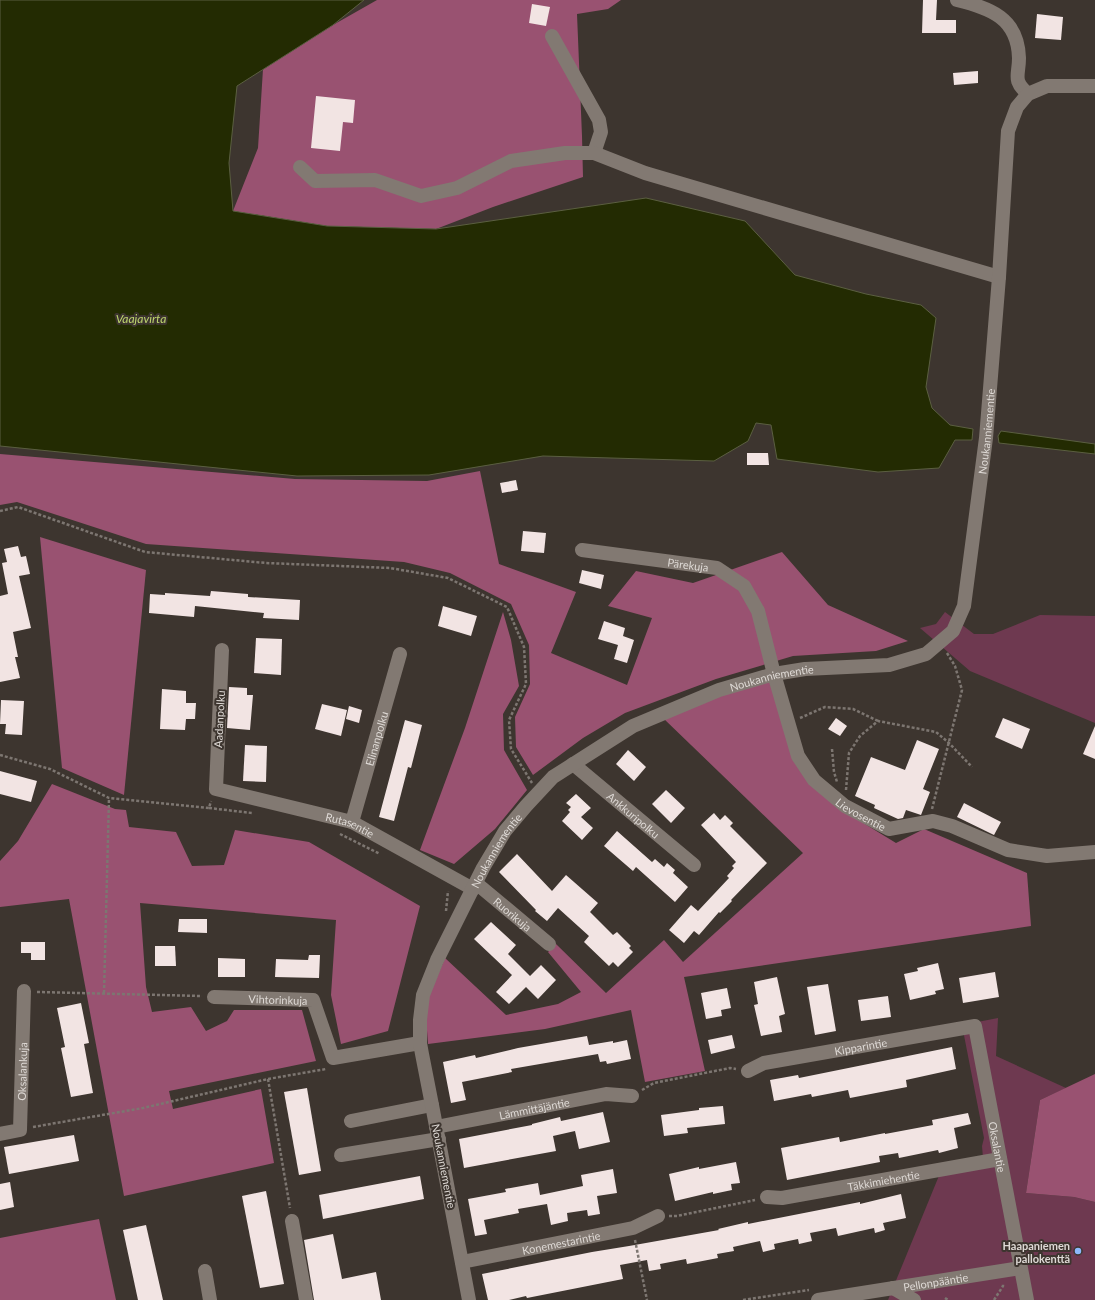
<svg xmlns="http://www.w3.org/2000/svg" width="1095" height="1300" viewBox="0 0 1095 1300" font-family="Lato,sans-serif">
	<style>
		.green { fill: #6e3950 }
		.forest { fill: #995271 }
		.water { fill: #232b02; stroke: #5b5f41 }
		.building { fill: #f2e4e3 }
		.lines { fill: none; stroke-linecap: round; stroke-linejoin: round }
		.path { stroke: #7d7671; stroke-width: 2.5; stroke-dasharray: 3 2; stroke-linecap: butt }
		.minor { stroke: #827972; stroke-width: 14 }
		.poi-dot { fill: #8cb9fc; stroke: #3d352f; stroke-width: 1.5 }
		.labels { text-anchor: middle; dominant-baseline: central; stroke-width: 4; stroke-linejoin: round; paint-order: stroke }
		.street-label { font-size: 11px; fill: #ded9d5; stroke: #3d352f }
		.poi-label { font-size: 11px; font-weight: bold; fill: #ded9d5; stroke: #3d352f; text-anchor: end }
		.water-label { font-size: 12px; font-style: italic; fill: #bdd46e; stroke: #3d352f }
	</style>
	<rect width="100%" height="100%" fill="#3d352f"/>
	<g class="green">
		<path d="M945,612L974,634H993L1040,615L1095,616V723L970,671L920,628L936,624Z"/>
		<path d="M998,1018L996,1056L1066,1088L1040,1100L1026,1193L1074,1197L1095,1202V1300H888L943,1166L983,1158L982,1146L984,1138L962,1025Z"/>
	</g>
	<g class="forest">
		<path d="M377,0H621L608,9L577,14L582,136L583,177L493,207L436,229L327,226L233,211L258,148L263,69L333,25Z"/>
		<path d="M0,454L295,479L427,481L480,471L499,564L576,592L551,653L627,685L652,618L608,606L636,571L693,583L782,552L828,605L908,641L876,651L793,656L716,679L625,713L583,738L533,775L516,747L515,717L530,684L529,645L511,604L450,573L404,562L146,544L17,502L0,505Z"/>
		<path d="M40,537L146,570L124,795L62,768Z"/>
		<path d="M503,612L511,640L519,686L503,714L504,750L527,790L495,829L454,864L420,850L465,728Z"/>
		<path d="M769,680L795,759L842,810L896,843L924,829L1027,873L1031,926L684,977L705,1071L645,1082L631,1010L545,1029L428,1044L426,1017L429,996L445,958L506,1015L558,1004L581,992L548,952L556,944L606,993L664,940L683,962L803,853L663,718L721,694Z"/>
		<path d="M52,784L115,809L126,810L129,827L176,832L192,866L224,865L235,830L309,842L420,906L388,1031L341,1044L331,995L336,920L140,903L146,987L152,1012L191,1007L206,1031L227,1021L234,1010H302L316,1061L169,1091L173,1109L261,1089L274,1163L124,1196L69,899L0,907V861L18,841Z"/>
		<path d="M1095,1074V1202L1074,1197L1026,1193L1040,1100Z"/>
		<path d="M99,1219L116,1300H0V1238Z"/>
	</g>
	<g class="water">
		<path d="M0,0H364L333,25L237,86L229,163L233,211L327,226L436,229L646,198L745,221L795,275L866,294L921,305L936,318L926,387L932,408L950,425L973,429L972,440H955L939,468L878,472L777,459L771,425L756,423L748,441L714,461L543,456L429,475L297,476L0,446Z"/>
		<path d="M1001,431L1095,444V454L999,443L998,436Z"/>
	</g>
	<g class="building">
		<path d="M923,0H937L936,20H956V33H922Z"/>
		<path d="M532,4L550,7L546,26L529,23Z"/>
		<path d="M1037,14L1063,17L1061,40L1035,38Z"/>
		<path d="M978,71V83L954,85L953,73Z"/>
		<path d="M316,96L355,100L353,123L343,122L340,151L311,148Z"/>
		<path d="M747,453H768L769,465H747Z"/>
		<path d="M516,480L518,490L502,493L500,483Z"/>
		<path d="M523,531L546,533L544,553L521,551Z"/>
		<path d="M18,546L21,557L26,556L30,574L19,576L31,628L13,632L18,657H15L20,678L0,682V596L8,594L2,563L7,562L4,549Z"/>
		<path d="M582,570L604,575L601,589L579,583Z"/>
		<path d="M211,591L248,594V597L300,600L299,620L263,618L264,613L195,606L194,617L149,613L150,594L165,595V593L210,596Z"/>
		<path d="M443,606L477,616L471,636L438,626Z"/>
		<path d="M604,621L625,628L623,636L634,640L627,663L614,659L618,645L598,639Z"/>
		<path d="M256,638L282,639L281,675L254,673Z"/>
		<path d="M229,687L247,688V695H253L250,730L227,728Z"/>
		<path d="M162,689L186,691V703H196L195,719H186L185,730L160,729Z"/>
		<path d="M1,700L24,701L22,735L5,734L6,724H0Z"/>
		<path d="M322,704L347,710L341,736L315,729Z"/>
		<path d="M349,706L362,710L359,723L346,719Z"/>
		<path d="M836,718L847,726L840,736L828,729Z"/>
		<path d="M1003,718L1030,729L1022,749L995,737Z"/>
		<path d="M405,720L422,725L411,768L408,767L394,821L379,817Z"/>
		<path d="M1095,726V759L1083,754Z"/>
		<path d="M917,740L939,749L923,789L930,792L921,815L906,810L903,818L898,819L874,808L875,805L855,796L871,757L905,770Z"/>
		<path d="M245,745L267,746L266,782L243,781Z"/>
		<path d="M628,750L646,767L634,781L616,764Z"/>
		<path d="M0,771L37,781L31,802L0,794Z"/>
		<path d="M666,790L685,808L671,823L652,804Z"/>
		<path d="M576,794L591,808L581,817L593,828L582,840L562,821L570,812L568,810L571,807L566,803Z"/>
		<path d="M964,803L1001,822L994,835L957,817Z"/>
		<path d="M714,813L720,820L725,815L733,823L730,826L767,863L731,900L732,901L720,913L719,912L699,935L694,931L684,943L669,930L691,905L698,911L729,878L727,876L734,868L732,866L736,862L701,825Z"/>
		<path d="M617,831L652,862L655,859L664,867L667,863L675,870L673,873L688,887L675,902L636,867L633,871L604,846Z"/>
		<path d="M517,854L552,891L566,875L598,903L590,912L613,935L617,932L631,946L629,948L633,952L618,967L613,962L609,966L584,942L589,936L558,908L547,921L535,911L536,910L499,872Z"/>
		<path d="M179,919H207V933L178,932Z"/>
		<path d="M491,922L516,945L508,954L530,976L541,965L556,980L538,999L526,987L509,1004L496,992L512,975L474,939Z"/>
		<path d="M21,942H45V960H31V953H21Z"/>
		<path d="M155,946H175L176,966H155Z"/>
		<path d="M309,955H320L319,978L275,977L276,959L308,960Z"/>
		<path d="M218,958L245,959V977H218Z"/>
		<path d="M938,963L944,989L935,991L936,994L910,1000L904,974L918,971L917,968Z"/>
		<path d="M995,972L999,997L963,1003L959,978Z"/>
		<path d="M777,977L785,1014L779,1016L782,1032L761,1036L754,1005L758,1004L754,982Z"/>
		<path d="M828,984L836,1031L815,1035L807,987Z"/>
		<path d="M727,988L731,1008L721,1010L722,1016L706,1019L701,993Z"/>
		<path d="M888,996L891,1017L861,1021L858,1000Z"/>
		<path d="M81,1003L89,1043L84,1044L93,1093L71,1097L61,1048L65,1047L57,1008Z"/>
		<path d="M732,1035L735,1048L711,1054L708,1040Z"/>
		<path d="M587,1036L589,1045L613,1041V1043L627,1040L631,1059L607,1064L606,1061L600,1062L598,1054L511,1069L512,1072L462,1082L466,1100L451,1103L443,1062L475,1055L476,1058L518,1048Z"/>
		<path d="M952,1047L956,1069L906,1080L907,1087L850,1098L848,1090L812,1097L811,1094L774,1101L770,1080L798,1075L799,1078Z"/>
		<path d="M307,1088L321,1171L299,1175L284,1092Z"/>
		<path d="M723,1106L725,1124L687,1128L688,1133L664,1136L661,1115L699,1110V1108Z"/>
		<path d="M603,1112L610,1142L579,1149L575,1131L553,1136L556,1151L464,1168L459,1139L532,1125V1124L560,1117L561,1121Z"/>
		<path d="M968,1113L971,1124L954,1128L958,1148L939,1153L938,1150L899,1158L898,1153L879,1156L880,1162L787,1180L781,1148L839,1137L840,1142L885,1133V1134L933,1125L932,1120Z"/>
		<path d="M74,1135L79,1161L9,1174L4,1147Z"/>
		<path d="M736,1162L740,1183L731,1184L732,1190L713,1194V1192L675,1201L669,1174L699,1167V1169Z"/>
		<path d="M613,1169L617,1193L597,1196L600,1214L588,1216L587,1210L567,1213L568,1221L551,1225L547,1204L518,1209L519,1213L484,1220L487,1234L475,1236L468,1199L506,1192L505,1189L538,1183L540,1195L583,1186L581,1175Z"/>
		<path d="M420,1176L424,1199L323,1219L319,1195Z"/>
		<path d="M10,1182L14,1207L0,1210V1184Z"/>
		<path d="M266,1191L284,1284L260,1288L242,1196Z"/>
		<path d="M901,1194L906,1218L883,1223L885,1230L875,1233L874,1228L838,1236L836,1228L810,1233L812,1241L799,1244L798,1239L774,1244L775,1249L763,1252L760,1241L733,1247L734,1251L717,1254L718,1258L687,1264L686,1259L660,1264L661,1269L649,1271L647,1260L620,1265L623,1279L527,1298L526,1296L509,1300H488L482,1274L592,1252L629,1246L719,1230L718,1229L748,1222V1224L860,1202V1204Z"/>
		<path d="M146,1225L163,1300H138L123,1230Z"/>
		<path d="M333,1234L342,1279L376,1272L381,1300H314L304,1240Z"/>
	</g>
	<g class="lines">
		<g class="path">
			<path d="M0,511L18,507L145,552L266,563L390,568L448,578L507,607L524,647L526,684L509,720L511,749L532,783"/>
			<path d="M800,718L825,707L853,709L878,721"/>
			<path d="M832,749L834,772L837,782"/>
			<path d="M0,755L50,769L109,798L209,808L211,801"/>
			<path d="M846,790L849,753L860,736L878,721L936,732L949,743L972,767"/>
			<path d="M209,808L252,813"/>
			<path d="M932,809L962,690L955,666L947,653"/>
			<path d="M340,834L380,854"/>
			<path d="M446,911L448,891"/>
			<path d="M37,992L202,996"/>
			<path d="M104,993L109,798"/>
			<path d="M268,1079L290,1208"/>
			<path d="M642,1090L654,1083L730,1068L736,1069"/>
			<path d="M33,1127L143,1108L268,1079L326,1069"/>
			<path d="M669,1216H677L755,1200"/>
			<path d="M635,1240L647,1300"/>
			<path d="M945,1298L948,1300"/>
			<path d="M743,1300L809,1290"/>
			<path d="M994,1300L1003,1286V1283"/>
		</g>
		<g class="minor">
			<path d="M957,0C990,8 1018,18 1019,58C1019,76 1012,80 1028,94"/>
			<path d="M552,36L599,120L601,132L594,153"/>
			<path d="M300,167L315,181L375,180L421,196L457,188L511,161L565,153H594L645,173L999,277"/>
			<path id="s1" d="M582,550L717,568L744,586L758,611L774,674L798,756L814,780L845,806L889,829L933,821L952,826L1008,850L1047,856L1095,852"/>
			<path id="s2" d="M222,650L216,789L352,822L473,889"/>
			<path id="s3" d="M573,764L694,865"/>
			<path id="s4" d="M352,822L400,654"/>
			<path id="s5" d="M476,883L549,944"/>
			<path id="s6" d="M214,997L313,1000L333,1058L420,1043"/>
			<path id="s7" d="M748,1071L764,1063L975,1026L1027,1300"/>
			<path d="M351,1121L432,1105"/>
			<path id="s8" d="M436,1127L606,1094L632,1096"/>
			<path id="s9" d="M0,1134L20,1130L24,991"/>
			<path d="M341,1155L439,1139"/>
			<path id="s10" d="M767,1197L782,1198L1000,1159"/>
			<path d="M292,1221L306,1300"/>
			<path id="s11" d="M462,1262L633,1228L658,1216"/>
			<path d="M205,1271L210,1300"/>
			<path d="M893,1288L914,1300"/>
			<path id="s12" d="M469,1300L432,1105L422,1054L420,1043V1020L423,995L437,960L483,868L505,831L526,806L553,777L633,726L719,690L774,674L805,669L889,665L926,654L953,631L964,606L986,438L999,277L1008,131L1017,107L1028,94L1047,86H1095"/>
			<path id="s13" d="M818,1300L1020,1268"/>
		</g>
	</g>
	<circle class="poi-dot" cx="1078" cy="1251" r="4"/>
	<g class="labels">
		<g class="street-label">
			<text stroke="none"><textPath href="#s12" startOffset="1204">Noukanniementie</textPath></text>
			<text stroke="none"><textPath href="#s1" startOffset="107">Pärekuja</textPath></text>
			<text stroke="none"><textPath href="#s12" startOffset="808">Noukanniementie</textPath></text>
			<text transform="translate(219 719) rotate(-87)">Aadanpolku</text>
			<text stroke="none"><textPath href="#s4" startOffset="87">Elinanpolku</textPath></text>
			<text stroke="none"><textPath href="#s1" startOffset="435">Lievosentie</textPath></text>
			<text stroke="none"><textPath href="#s3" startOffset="79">Ankkuripolku</textPath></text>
			<text stroke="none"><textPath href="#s2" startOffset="278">Rutasentie</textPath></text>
			<text stroke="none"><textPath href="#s12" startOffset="472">Noukanniementie</textPath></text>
			<text stroke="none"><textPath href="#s5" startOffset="48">Ruorikuja</textPath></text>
			<text stroke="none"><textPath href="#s6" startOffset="64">Vihtorinkuja</textPath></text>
			<text stroke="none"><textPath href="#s7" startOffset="116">Kipparintie</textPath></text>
			<text stroke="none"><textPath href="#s9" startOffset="79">Oksalankuja</textPath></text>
			<text stroke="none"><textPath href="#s8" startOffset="100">Lämmittäjäntie</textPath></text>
			<text stroke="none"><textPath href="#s7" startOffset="355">Oksalantie</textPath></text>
			<text transform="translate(444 1166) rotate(79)">Noukanniementie</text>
			<text stroke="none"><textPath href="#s10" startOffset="118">Täkkimiehentie</textPath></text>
			<text stroke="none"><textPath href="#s11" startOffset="101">Konemestarintie</textPath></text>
			<text stroke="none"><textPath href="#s13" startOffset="119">Pellonpääntie</textPath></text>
		</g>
		<g class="poi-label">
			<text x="1070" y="1245">Haapaniemen<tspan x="1070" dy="13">pallokenttä</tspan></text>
		</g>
		<g class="water-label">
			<text x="141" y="318">Vaajavirta</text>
		</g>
	</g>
</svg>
